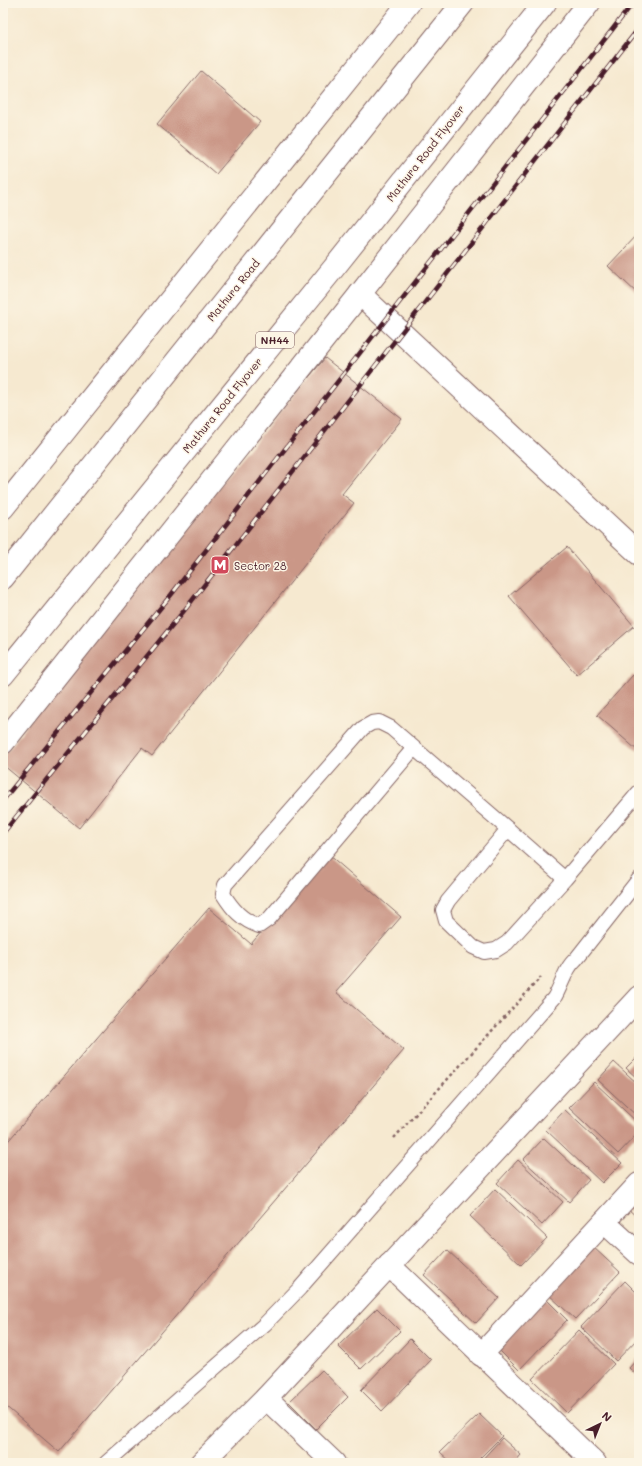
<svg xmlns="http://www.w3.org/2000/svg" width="642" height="1466" viewBox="0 0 642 1466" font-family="Mali,sans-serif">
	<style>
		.building { fill: #ca9787 }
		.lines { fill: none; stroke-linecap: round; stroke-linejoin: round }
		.service-casing { stroke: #866665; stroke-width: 16 }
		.minor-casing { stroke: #866665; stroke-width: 24 }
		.tertiary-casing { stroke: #866665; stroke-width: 24 }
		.secondary-casing { stroke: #866665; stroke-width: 24 }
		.trunk-casing { stroke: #866665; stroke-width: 24 }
		.path { stroke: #866665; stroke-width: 2.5; stroke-dasharray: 3 3; stroke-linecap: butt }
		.service { stroke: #fff; stroke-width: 14 }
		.minor { stroke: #fff; stroke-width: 22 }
		.tertiary { stroke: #fff; stroke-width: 22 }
		.secondary { stroke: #fff; stroke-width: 22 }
		.trunk { stroke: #fff; stroke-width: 22 }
		.rail-casing { stroke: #4a1f2b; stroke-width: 4.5 }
		.rail { stroke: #fcf5e5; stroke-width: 3; stroke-dasharray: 9; stroke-linecap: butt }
		.labels { text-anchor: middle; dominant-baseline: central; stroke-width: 3; stroke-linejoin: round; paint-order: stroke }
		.shield { fill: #fcf5e5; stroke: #7f5f63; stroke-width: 1 }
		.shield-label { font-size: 10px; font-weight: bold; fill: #4a1f2b }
		.street-label { font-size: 11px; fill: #4a1f2b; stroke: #fcf5e5 }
		.poi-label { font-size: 11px; fill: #4a1f2b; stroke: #fcf5e5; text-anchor: start }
	</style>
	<rect width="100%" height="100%" fill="#fcf5e5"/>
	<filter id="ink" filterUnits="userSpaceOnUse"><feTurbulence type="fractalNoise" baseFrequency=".025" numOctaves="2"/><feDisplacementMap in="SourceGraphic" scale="8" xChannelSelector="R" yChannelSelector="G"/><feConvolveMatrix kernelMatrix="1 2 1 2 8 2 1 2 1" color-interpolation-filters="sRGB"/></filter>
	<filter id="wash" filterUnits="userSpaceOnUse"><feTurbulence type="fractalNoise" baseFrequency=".012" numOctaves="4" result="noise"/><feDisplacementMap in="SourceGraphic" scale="16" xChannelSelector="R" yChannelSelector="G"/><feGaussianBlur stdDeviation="0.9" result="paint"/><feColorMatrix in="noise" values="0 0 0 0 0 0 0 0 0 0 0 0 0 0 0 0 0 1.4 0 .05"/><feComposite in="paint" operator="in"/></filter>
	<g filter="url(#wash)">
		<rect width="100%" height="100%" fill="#f6e9d0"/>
		<g id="blocks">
			<g class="building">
				<path d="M201,71L260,122L216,174L157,124Z"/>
				<path d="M639,233V295L608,266Z"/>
				<path d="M325,358L402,419L342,494L354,503L152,756L142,748L79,828L3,765V758L73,660Z"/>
				<path d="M567,547L634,626L577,675L509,596Z"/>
				<path d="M633,675L639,681V748L637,750L597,715Z"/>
				<path d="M328,854L401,917L336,992L404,1050L59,1452L3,1404V1147L209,908L251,944Z"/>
				<path d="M639,1055V1080L626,1068Z"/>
				<path d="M614,1062L639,1085V1118L598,1080Z"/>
				<path d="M594,1082L639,1124V1132L618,1154L569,1108Z"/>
				<path d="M565,1110L622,1163L602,1183L546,1130Z"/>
				<path d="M544,1138L589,1180L569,1202L523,1160Z"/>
				<path d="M518,1160L563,1202L542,1225L497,1183Z"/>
				<path d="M495,1189L547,1238L521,1265L470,1216Z"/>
				<path d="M639,1196V1219L627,1208Z"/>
				<path d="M592,1246L620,1272L575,1319L547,1293Z"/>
				<path d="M447,1250L499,1298L476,1323L424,1275Z"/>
				<path d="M625,1281L639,1295V1337L616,1361L581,1327Z"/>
				<path d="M541,1294L567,1320L519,1370L493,1344Z"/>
				<path d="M377,1308L400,1331L361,1369L338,1346Z"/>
				<path d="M579,1330L614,1364L567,1413L532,1379Z"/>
				<path d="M410,1339L431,1360L382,1411L361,1390Z"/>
				<path d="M639,1357V1377L629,1368Z"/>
				<path d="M322,1370L348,1397L316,1429L289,1402Z"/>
				<path d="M479,1414L502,1436L475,1463H452L440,1452Z"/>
				<path d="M502,1438L521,1455L514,1463H479Z"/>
			</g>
		</g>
	</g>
	<g filter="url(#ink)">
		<use href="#blocks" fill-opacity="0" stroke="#866665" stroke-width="1"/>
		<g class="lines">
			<defs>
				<g id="service">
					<path d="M414,748L269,919L259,926C242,920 233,910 223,894L225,885L363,728L372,723L379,722L391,728L508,829"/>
					<path d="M565,879L508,829L448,901L443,910L446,921L473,947L484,952L496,950L507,943L565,879L639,792"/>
					<path d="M106,1463L265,1324L300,1288L554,998C562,985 565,968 576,959L639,879"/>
				</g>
				<g id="minor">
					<path d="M604,1222L639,1254"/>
					<path d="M389,1265L595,1463"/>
					<path d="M481,1355L639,1184"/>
					<path d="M266,1398L334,1463"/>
					<path d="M201,1463L266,1398L639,997"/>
				</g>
				<path id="tertiary" d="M360,294L639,554"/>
				<g id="secondary">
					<path d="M3,508L409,3"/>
					<path d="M3,743L360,294L589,3"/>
				</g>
				<g id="trunk">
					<path d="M3,578L463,3"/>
					<path d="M3,675L333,269L545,3"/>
				</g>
			</defs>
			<use href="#service" class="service-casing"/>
			<use href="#minor" class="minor-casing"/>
			<use href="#tertiary" class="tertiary-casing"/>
			<use href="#secondary" class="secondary-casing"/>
			<use href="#trunk" class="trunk-casing"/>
			<path class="path" d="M394,1138L541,977"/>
			<use href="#service" class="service"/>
			<use href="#minor" class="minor"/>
			<use href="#tertiary" class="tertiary"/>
			<use href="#secondary" class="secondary"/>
			<use href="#trunk" class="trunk"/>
			<defs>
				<g id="rail">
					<path d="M3,800L171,595L633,3"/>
					<path d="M3,833L187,607L639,28"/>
				</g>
			</defs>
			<use href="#rail" class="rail-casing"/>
			<use href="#rail" class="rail"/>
		</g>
	</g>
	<defs>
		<symbol id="metro-square" viewBox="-11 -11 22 22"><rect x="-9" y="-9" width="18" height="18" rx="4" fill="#d1495b" stroke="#fcf5e5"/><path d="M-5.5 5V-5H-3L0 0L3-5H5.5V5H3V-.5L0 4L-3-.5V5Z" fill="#fff"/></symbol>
	</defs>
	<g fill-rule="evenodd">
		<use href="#metro-square" x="209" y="554" width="22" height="22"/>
	</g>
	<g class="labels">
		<rect class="shield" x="256" y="332" width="38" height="16" rx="3"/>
		<g class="shield-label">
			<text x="275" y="340">NH44</text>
		</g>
		<g class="street-label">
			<text transform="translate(425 153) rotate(-52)">Mathura Road Flyover</text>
			<text transform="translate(233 290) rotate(-51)">Mathura Road</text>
			<text transform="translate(222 405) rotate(-51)">Mathura Road Flyover</text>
		</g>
		<g class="poi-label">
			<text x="234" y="565">Sector 28</text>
		</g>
	</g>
	<rect width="642" height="1466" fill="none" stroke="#fcf5e5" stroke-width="16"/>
	<g transform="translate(600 1424) rotate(43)" stroke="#fcf5e5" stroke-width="3" paint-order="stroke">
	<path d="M0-3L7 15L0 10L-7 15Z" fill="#4a1f2b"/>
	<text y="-6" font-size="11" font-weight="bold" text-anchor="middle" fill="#4a1f2b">N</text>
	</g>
</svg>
